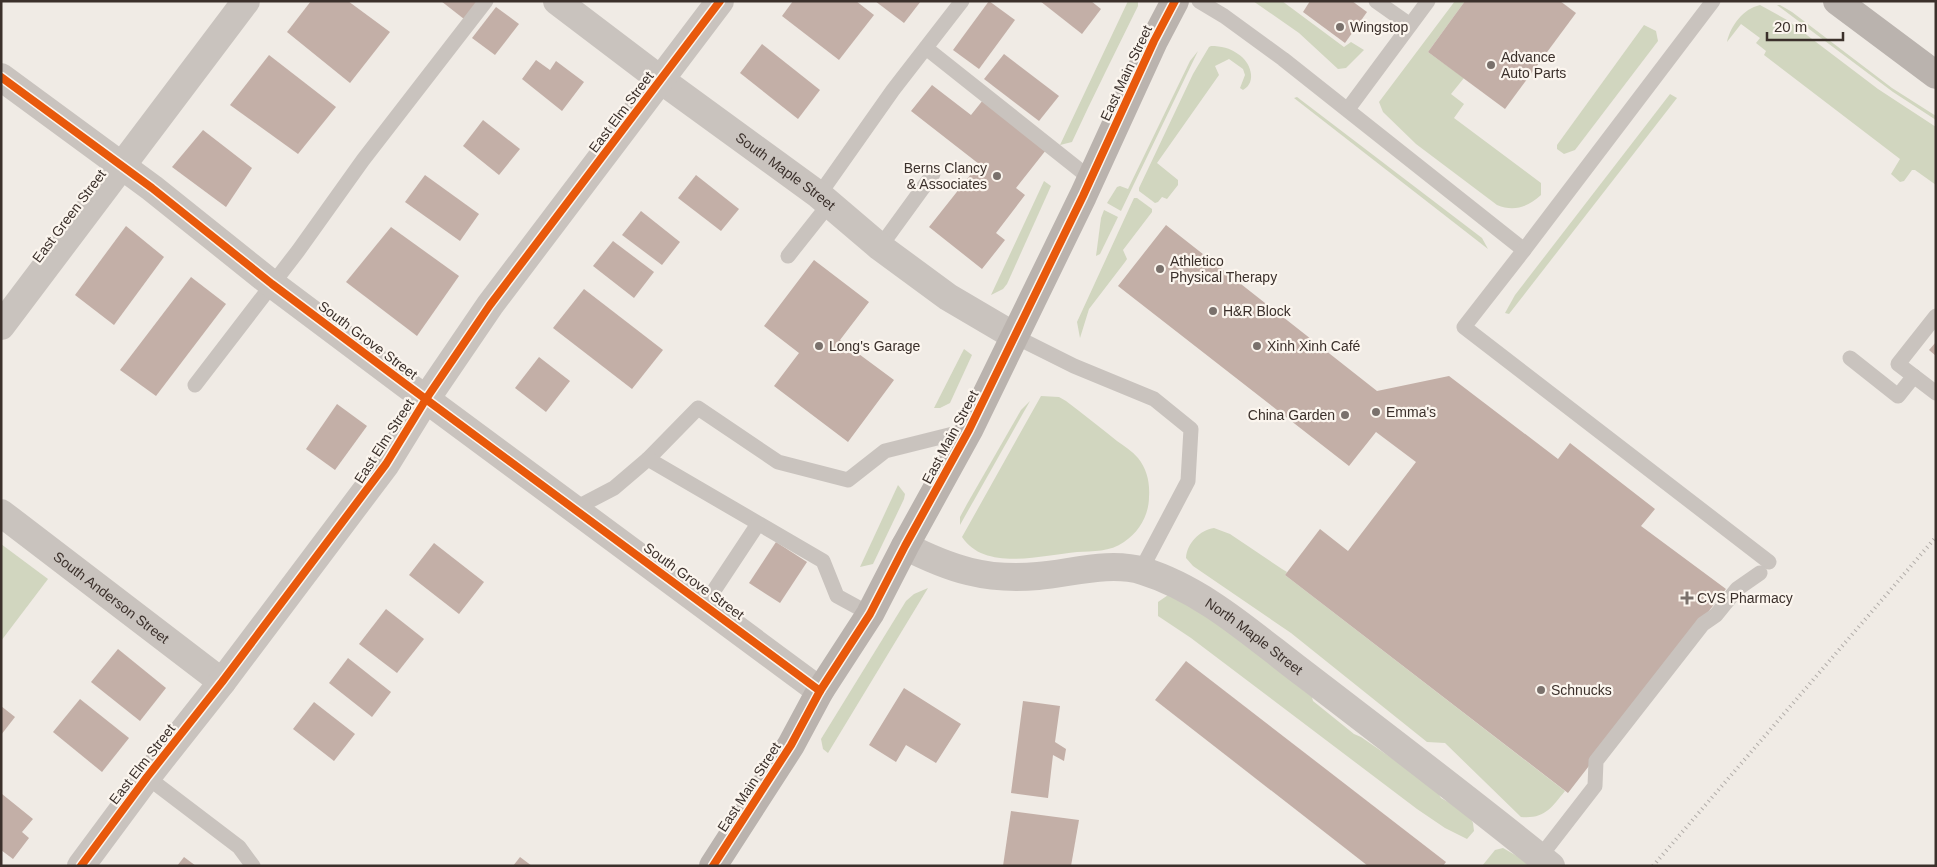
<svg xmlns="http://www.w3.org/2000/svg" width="1937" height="867" viewBox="0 0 1937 867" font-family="Arial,sans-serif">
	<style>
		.green { fill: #d1d6bf }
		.building { fill: #c3afa7 }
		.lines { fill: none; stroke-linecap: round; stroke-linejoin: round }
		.service { stroke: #c9c3be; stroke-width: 15 }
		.minor { stroke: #c9c3be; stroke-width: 28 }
		.secondary { stroke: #bab3ae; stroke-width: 28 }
		.rail { stroke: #b1aca8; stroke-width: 4; stroke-dasharray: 1 4; stroke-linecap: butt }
		.cycleway-casing { stroke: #fbf5ee; stroke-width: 11 }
		.cycleway { stroke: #e8590c; stroke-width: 8 }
		.poi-dot { fill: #7a716c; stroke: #fbf5ee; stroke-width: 2 }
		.labels { text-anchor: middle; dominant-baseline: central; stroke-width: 4.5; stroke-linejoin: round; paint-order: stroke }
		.poi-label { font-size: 14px; fill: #3b302b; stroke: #fbf5ee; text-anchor: start }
		.street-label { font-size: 14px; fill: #3b302b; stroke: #fbf5ee }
	</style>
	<rect width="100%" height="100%" fill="#f0ebe5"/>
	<g class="green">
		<path d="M1128,1H1138V6C1116,51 1093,96 1072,142L1060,145Z"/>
		<path d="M1253,1H1282L1344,47L1351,42L1364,50L1346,68L1338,69L1299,33Z"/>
		<path d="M1455,1H1465L1428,52L1464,78L1451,94L1464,104L1454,118L1541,183V195C1528,207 1514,212 1497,205L1416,144L1383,112L1379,102Z"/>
		<path d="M1760,5L1787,20L1878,89L1936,127V185L1915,170H1912L1904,181L1900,182L1891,174L1900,159L1764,55L1766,51L1756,43L1760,38L1741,24L1727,42C1731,25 1743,9 1760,5Z"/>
		<path d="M1777,5H1780L1792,12L1892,88L1936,116V120L1893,92Z"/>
		<path d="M1644,25L1656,31L1658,41L1575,150L1564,154L1557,149V145Z"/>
		<path d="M1211,46C1221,46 1230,48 1238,54C1250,61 1258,82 1243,90L1240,88L1245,75L1243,69L1229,59L1215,66L1219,75L1157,163L1178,180V185L1167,199L1162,197L1158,202L1155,203L1139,191V188L1193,74L1209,47Z"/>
		<path d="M1198,51L1121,211L1107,203L1117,187L1120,186L1128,189L1190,61Z"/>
		<path d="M1670,94L1677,98L1509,314L1505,313L1515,295Z"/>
		<path d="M1297,97L1482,238L1488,249L1294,98Z"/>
		<path d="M1044,181L1051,186L1007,284L1003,289L991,295Z"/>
		<path d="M1134,198H1137L1152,209V212L1123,250L1127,259L1125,262L1089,309L1080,338L1077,322Z"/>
		<path d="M1104,210L1118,217L1100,254L1096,256L1101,218Z"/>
		<path d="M964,349L972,355L950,403L940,408H934Z"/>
		<path d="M1041,396L1059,397L1066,401C1083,414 1100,427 1117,441C1124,446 1132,451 1138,458C1147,469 1150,483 1149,497C1149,515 1139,532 1124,542C1110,552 1093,551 1077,552C1043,555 985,572 962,537Z"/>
		<path d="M1030,401L960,525V517L967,504L1021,410Z"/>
		<path d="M898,485L905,494L904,499L873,564L860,567Z"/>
		<path d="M1214,528L1230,534L1282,569L1287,572L1285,575L1565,791C1551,808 1545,819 1521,817L1445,743L1427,742L1291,633L1193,566L1186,558C1187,543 1200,530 1214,528Z"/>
		<path d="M1,544L48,579L1,641Z"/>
		<path d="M928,588L828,753L823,749L821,739L906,601L914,594Z"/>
		<path d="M1171,593L1233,634L1312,697L1313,701L1354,734L1361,737L1409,770L1438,793L1441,798L1468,813L1473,823L1474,831L1467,839L1445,828L1417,809L1191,638L1158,616V602Z"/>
		<path d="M1503,848L1522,859L1530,866H1482L1495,850Z"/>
	</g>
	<g class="building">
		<path d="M311,1H348L390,32L350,83L287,32Z"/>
		<path d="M441,1H478L464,19Z"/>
		<path d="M793,1H856L874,15L839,60L782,16Z"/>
		<path d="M875,1H921L904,23Z"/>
		<path d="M989,1L1015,20L979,69L953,50Z"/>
		<path d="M1040,1H1091L1101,9L1082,34Z"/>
		<path d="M1310,1H1352L1367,12L1345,43L1303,12Z"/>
		<path d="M1465,1H1560L1576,13L1505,109L1428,52Z"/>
		<path d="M496,7L519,24L495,55L472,38Z"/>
		<path d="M762,44L820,90L798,119L740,73Z"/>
		<path d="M1004,54L1059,96L1039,121L984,79Z"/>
		<path d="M269,55L336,107L298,154L230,105Z"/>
		<path d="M536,60L550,70L556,61L584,82L562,111L522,79Z"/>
		<path d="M932,85L971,115L983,100L1046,150L1016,188L1025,195L996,233L1005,240L982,269L929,227L979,164L911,111Z"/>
		<path d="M483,120L520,149L499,175L463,146Z"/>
		<path d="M203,130L252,168L226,207L172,167Z"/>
		<path d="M425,175L479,214L460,241L405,202Z"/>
		<path d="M696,175L739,209L721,231L678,198Z"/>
		<path d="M641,211L680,242L662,265L622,235Z"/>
		<path d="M1166,225L1377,391L1449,376L1558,459L1570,443L1655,509L1641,526L1726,589L1568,793L1285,575L1320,529L1348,551L1416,462L1376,432L1349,466L1118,286Z"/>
		<path d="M126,226L164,257L114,325L75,295Z"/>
		<path d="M391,227L459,276L417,336L346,282Z"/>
		<path d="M613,241L654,272L634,298L593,266Z"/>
		<path d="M814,260L869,302L840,340L894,380L848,442L774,386L799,353L764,326Z"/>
		<path d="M191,277L226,304L156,396L120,370Z"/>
		<path d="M584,289L663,350L632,389L553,328Z"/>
		<path d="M1936,342V356L1929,350Z"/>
		<path d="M539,357L570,381L546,412L515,388Z"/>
		<path d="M337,404L367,426L335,470L306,449Z"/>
		<path d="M776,542L807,562L780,603L749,583Z"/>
		<path d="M434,543L484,582L459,614L409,575Z"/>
		<path d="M386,609L424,639L397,673L359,644Z"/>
		<path d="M118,649L166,688L140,721L91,682Z"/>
		<path d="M348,658L391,692L372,717L329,683Z"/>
		<path d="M1186,661L1446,862L1443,866H1368L1155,700Z"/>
		<path d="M904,688L961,724L936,763L906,745L896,762L869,745Z"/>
		<path d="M80,699L129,738L102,772L53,732Z"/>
		<path d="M1023,701L1060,706L1055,742L1066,749L1064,761L1053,755L1048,798L1011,793Z"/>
		<path d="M314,702L355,734L334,761L293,729Z"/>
		<path d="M1,706L15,717L1,735Z"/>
		<path d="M2,794L33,819L22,832L29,838L13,859L1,850Z"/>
		<path d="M1011,811L1079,820L1071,866H1003Z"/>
		<path d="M184,857L196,866H177Z"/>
		<path d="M520,857L532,866H513Z"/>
	</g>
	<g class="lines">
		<g class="service">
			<path d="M1199,1L1224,16L1283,59L1524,250"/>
			<path d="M1376,1L1410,25"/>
			<path d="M1713,1L1524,250L1464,327L1769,562"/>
			<path d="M926,48L1091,179"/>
			<path d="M1348,109L1428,1"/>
			<path d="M819,195L893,90L962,1"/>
			<path d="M880,247L933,174"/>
			<path d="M788,256L830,203"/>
			<path d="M1936,316L1898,364L1936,393"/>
			<path d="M1016,337L1074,366L1154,399L1191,429L1188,481L1141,570"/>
			<path d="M1850,358L1898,396L1914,376"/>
			<path d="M195,385L298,251L363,160L486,1"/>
			<path d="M648,459L698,408L778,462L848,480L885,451L969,430"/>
			<path d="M574,509L614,488L648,459L823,561L837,596L870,614"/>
			<path d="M705,604L758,524"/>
			<path d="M147,777L239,847L253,866"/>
			<path d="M1540,857L1595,786L1596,761L1703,624L1716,615L1737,589L1760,573"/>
		</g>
		<g class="minor">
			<path id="s1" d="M557,1L661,80L819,195L880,247L948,297L1016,337"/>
			<path d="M1,77L152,188L272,284L404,383L820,691"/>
			<path d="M1,326L246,1"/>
			<path id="s2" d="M1,513L222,682"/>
			<path id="s3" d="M905,546C950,569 987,581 1038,576C1072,573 1110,561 1143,571C1205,590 1256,638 1307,676C1389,739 1471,801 1551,866"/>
			<path d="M81,866L147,777L222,682L386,464L426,399L490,305L720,1"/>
		</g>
		<g class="secondary">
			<path d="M1837,1L1936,75"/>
			<path d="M713,866L791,745L820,691L870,614L905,546L969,430L1083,196L1154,41L1175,1"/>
		</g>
		<path class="rail" d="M1653,866L1936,537"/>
		<defs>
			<g id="cycleway">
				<path d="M1,77L152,188L272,284L404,383L820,691"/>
				<path d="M81,866L147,777L222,682L386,464L426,399L490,305L720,1"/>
				<path d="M713,866L791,745L820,691L870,614L905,546L969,430L1083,196L1154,41L1175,1"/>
			</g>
		</defs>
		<use href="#cycleway" class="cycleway-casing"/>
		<use href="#cycleway" class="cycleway"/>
	</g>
	<g class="poi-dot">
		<circle cx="1340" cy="27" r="5"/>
		<circle cx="1491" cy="65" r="5"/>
		<circle cx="997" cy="176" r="5"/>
		<circle cx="1160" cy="269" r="5"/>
		<circle cx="1213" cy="311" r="5"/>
		<circle cx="819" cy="346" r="5"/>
		<circle cx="1257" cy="346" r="5"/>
		<circle cx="1376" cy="412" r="5"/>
		<circle cx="1345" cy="415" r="5"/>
		<path d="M1684.5 590.5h5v5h5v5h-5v5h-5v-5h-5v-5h5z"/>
		<circle cx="1541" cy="690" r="5"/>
	</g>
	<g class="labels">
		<g class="poi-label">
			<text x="1350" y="27">Wingstop</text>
			<text x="1501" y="57">Advance<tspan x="1501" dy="16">Auto Parts</tspan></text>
			<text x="987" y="168" text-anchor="end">Berns Clancy<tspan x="987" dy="16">&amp; Associates</tspan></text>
			<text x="1170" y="261">Athletico<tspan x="1170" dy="16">Physical Therapy</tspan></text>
			<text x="1223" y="311">H&amp;R Block</text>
			<text x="829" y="346">Long's Garage</text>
			<text x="1267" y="346">Xinh Xinh Café</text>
			<text x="1386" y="412">Emma's</text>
			<text x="1335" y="415" text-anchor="end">China Garden</text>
			<text x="1697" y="598">CVS Pharmacy</text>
			<text x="1551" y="690">Schnucks</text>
		</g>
		<g class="street-label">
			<text transform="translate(1126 73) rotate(-65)">East Main Street</text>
			<text transform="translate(621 112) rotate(-53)">East Elm Street</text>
			<text stroke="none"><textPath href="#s1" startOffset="285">South Maple Street</textPath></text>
			<text transform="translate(69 216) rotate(-53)">East Green Street</text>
			<text transform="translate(368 340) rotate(37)">South Grove Street</text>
			<text transform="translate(950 437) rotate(-62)">East Main Street</text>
			<text transform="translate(384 441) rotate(-57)">East Elm Street</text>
			<text transform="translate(694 581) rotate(36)">South Grove Street</text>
			<text stroke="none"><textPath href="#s2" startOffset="139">South Anderson Street</textPath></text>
			<text stroke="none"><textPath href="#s3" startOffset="374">North Maple Street</textPath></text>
			<text transform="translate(142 764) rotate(-52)">East Elm Street</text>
			<text transform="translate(749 787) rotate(-57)">East Main Street</text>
		</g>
	</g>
	<rect width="1937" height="867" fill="none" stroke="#3b302b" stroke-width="5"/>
	<path d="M1767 32v8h76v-8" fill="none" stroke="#3b302b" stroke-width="2.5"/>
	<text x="1774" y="32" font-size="15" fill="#3b302b" stroke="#fbf5ee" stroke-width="4" paint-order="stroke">20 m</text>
</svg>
